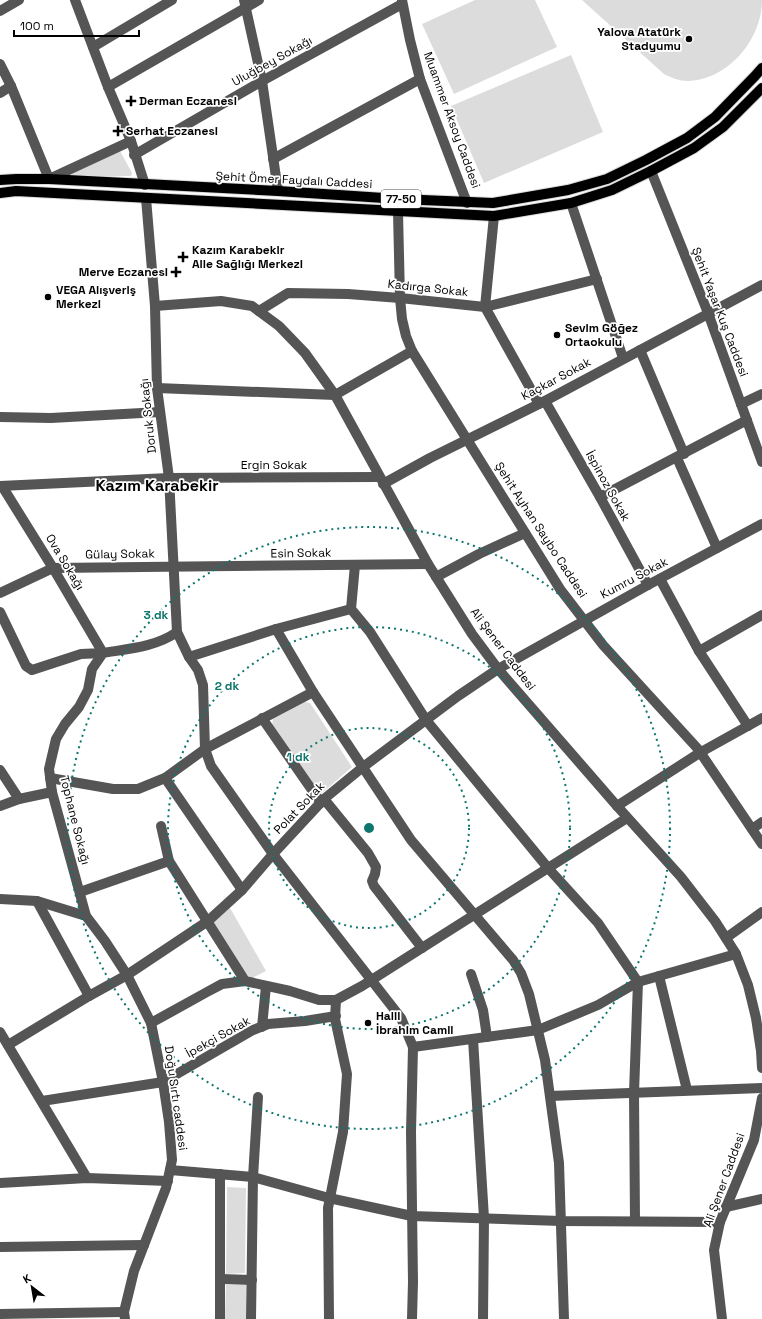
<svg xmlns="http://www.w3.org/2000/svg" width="762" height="1319" viewBox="0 0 762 1319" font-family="'Space Grotesk',sans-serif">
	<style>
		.green { fill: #dcdcdc }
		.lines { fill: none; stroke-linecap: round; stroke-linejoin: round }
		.major-casing { stroke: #dbdbdb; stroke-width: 12 }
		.minor { stroke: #555; stroke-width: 10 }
		.major { stroke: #000; stroke-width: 10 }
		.ring { fill: none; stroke: #0f766e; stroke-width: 2; stroke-dasharray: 2 4 }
		.poi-dot { fill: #000; stroke: #fff; stroke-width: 1.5 }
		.labels { text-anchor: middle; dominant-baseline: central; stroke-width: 3.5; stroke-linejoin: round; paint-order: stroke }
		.shield { fill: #fff; stroke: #4c4c4c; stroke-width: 1 }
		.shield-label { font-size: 11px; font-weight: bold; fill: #000 }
		.poi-label { font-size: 12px; font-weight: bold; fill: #000; stroke: #fff; text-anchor: start }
		.street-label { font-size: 12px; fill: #000; stroke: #fff }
		.district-label { font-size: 16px; font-weight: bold; fill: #000; stroke: #fff }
		.centre { fill: #0f766e; stroke: #fff; stroke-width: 2 }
		.ring-label { font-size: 12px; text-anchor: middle; font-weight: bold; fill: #0f766e; stroke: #fff; stroke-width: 3.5; stroke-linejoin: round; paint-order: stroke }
	</style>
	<rect width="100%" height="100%" fill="#fff"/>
	<g class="green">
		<path d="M475,0H535L557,47L454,94L422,24Z"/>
		<path d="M582,0H762C762,40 727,80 688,81C679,81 672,78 664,74Z"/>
		<path d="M571,55L603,132L484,183L451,106Z"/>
		<path d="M120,151L132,173L131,176H69L67,174Z"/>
		<path d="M305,702L310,703L352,767L321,794L272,725L273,719Z"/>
		<path d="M230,908L266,971L252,978L246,974L213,923Z"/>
		<path d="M227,1187L246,1188L245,1273L226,1274Z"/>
		<path d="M226,1285H246V1319H225Z"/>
	</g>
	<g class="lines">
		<defs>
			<g id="major">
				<path d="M0,180L16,179H49L278,191L399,199L493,203L568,190L607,179L646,160L687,138L715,117L755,76L762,68"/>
				<path d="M0,193L16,191L494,216L571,203L612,190L651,171L694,148L723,127L762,88"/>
			</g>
		</defs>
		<use href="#major" class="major-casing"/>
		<g class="minor">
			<path d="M75,0L108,87L131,141L145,185"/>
			<path d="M244,0L262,81L278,191"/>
			<path d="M402,0L410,40L420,79L467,203"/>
			<path d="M0,11L19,0"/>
			<path d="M93,47L172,0"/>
			<path d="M0,64L11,86L49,179L131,141"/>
			<path d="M108,87L259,0"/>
			<path d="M0,93L11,86"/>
			<path d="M134,155L262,81L402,4"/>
			<path d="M273,159L420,79"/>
			<path d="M651,171L708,313L762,462"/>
			<path d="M146,198L155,306L157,388L169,478L177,632L189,657L198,670L203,685L205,749L211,766L273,854L401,1018L413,1047L411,1132L413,1282L412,1319"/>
			<path d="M571,203L623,358"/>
			<path d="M398,212L400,298L402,319L406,336L412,351L560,589L603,645L698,749L762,844"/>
			<path d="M494,216L485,307L539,404"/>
			<path d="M155,306L221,301L252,306L279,326L305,353L335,395L428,564L472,634L498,669L617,806L681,877L715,921L736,954L748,985L756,1018L761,1051L762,1068"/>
			<path d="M259,311L288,293L348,294L400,298L485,307L597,279"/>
			<path d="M640,350L684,454"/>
			<path d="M157,388L335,395L412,351"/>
			<path d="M545,401L600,497L648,585"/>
			<path d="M741,404L762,394"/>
			<path d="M0,417L51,418L160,412"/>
			<path d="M677,458L717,548"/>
			<path d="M383,484L430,458L545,401L762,285"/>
			<path d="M0,486L169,478L379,477"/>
			<path d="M600,497L747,420"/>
			<path d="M355,565L351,609L370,632L426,720L548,868L598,923L638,982L634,1093L635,1221"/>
			<path d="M436,577L479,554L525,533"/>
			<path d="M660,579L699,651L748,726"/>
			<path d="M0,593L53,568L428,564"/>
			<path d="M0,612L26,666L32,670L81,654L103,653L53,568L2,486"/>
			<path d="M276,629L313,692L411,840L513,960L521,973L529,994L545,1060L559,1163L564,1319"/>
			<path d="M699,651L762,615"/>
			<path d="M189,657L276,629L351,609"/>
			<path d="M262,718L321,803"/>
			<path d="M0,770L19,799"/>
			<path d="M50,778L113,789H138L165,778L205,749L313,692"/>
			<path d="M165,778L242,890"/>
			<path d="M324,799L368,853L376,867L375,874L372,881L374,886L422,948"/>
			<path d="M0,806L19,799L52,792"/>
			<path d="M617,806L701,752L762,718"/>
			<path d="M161,826L169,861L245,981"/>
			<path d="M752,829L762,822"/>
			<path d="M80,892L169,861"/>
			<path d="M0,899L37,901L86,916"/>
			<path d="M37,901L89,996"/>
			<path d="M726,938L762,912"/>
			<path d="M471,974L483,1010L487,1037"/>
			<path d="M659,976L687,1090"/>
			<path d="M151,1023L207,992L222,984L245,981L290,991L319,1000H336L362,986L627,818"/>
			<path d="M262,1027L266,986"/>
			<path d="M0,1032L87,1178"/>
			<path d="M473,1039L484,1218L483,1319"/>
			<path d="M8,1045L89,996L127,975L208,921L242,890L273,854L324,799L363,767L458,696L498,669L648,585L762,524"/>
			<path d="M413,1047L538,1030L598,1005L638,982L736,954"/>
			<path d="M550,1096L762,1088"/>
			<path d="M42,1101L163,1082L253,1030L268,1024L305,1021L336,1016"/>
			<path d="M170,1170L253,1177L329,1198L412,1216L561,1221L720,1222"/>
			<path d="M0,1183L87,1178L168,1181"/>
			<path d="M726,1207L762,1199"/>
			<path d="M0,1247L144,1245"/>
			<path d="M221,1279L252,1280"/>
			<path d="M0,1314L124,1312"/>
			<path d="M125,1319L124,1312L134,1271L166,1188L172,1160L169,1122L163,1082L151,1023L127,975L105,941L86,916L52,792L49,769L56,739L65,724L79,707L88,690L92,669L103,653C127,649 156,647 177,632"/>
			<path d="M220,1319V1174"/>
			<path d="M251,1319L253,1177L258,1097"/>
			<path d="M329,1319L328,1208L343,1132L347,1074L335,1019L336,1000"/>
			<path d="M722,1319L714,1250L720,1222L754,1140L762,1098"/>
		</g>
		<use href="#major" class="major"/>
	</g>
	<g class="ring">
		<circle cx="369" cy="828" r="100"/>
		<circle cx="369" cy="828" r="201"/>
		<circle cx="369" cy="828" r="301"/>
	</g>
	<g class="poi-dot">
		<circle cx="689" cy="39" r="4"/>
		<path d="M129 95h4v4h4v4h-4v4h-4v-4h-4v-4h4z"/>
		<path d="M116 125h4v4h4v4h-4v4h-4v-4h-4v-4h4z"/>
		<path d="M181 251h4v4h4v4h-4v4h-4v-4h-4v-4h4z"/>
		<path d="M174 266h4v4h4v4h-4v4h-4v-4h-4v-4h4z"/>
		<circle cx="48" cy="297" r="4"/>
		<circle cx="557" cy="335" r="4"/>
		<circle cx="368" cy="1023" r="4"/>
	</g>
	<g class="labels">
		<rect class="shield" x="381" y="190" width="40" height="18" rx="3"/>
		<g class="shield-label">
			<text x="401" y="199">77-50</text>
		</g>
		<g class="poi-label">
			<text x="681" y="32" text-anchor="end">Yalova Atatürk<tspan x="681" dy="14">Stadyumu</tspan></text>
			<text x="139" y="101">Derman Eczanesi</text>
			<text x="126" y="131">Serhat Eczanesi</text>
			<text x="192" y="250">Kazım Karabekir<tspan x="192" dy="14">Aile Sağlığı Merkezi</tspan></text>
			<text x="168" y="272" text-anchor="end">Merve Eczanesi</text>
			<text x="56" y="290">VEGA Alışveriş<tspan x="56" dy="14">Merkezi</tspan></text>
			<text x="565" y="328">Sevim Göğez<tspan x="565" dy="14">Ortaokulu</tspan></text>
			<text x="376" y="1016">Halil<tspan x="376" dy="14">İbrahim Camii</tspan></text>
		</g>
		<g class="street-label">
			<text transform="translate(272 61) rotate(-29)">Uluğbey Sokağı</text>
			<text transform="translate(452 120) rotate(70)">Muammer Aksoy Caddesi</text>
			<text transform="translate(294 180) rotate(3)">Şehit Ömer Faydalı Caddesi</text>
			<text transform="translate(428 288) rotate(6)">Kadırga Sokak</text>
			<text transform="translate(720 312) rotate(69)">Şehit Yaşar Kuş Caddesi</text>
			<text transform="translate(556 379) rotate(-28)">Kaçkar Sokak</text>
			<text transform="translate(148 416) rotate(-96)">Doruk Sokağı</text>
			<text x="274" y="465">Ergin Sokak</text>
			<text transform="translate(608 486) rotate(61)">İspinoz Sokak</text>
			<text transform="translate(541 530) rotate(57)">Şehit Ayhan Saybo Caddesi</text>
			<text transform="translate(301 553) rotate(-1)">Esin Sokak</text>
			<text transform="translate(120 554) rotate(-1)">Gülay Sokak</text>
			<text transform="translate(65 562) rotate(59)">Ova Sokağı</text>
			<text transform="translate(634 578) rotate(-28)">Kumru Sokak</text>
			<text transform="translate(503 649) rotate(53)">Ali Şener Caddesi</text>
			<text transform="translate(299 808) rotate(-46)">Polat Sokak</text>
			<text transform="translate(75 820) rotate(76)">Tophane Sokağı</text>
			<text transform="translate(218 1037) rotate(-29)">İpekçi Sokak</text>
			<text transform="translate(176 1098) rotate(82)">Doğu Sırtı caddesi</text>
			<text transform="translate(724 1180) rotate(-70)">Ali Şener Caddesi</text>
		</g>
		<g class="district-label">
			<text x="157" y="485">Kazım Karabekir</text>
		</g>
	</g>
	<circle cx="369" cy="828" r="6" class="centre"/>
	<g class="ring-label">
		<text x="156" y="619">3 dk</text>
		<text x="227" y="690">2 dk</text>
		<text x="298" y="761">1 dk</text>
	</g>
	<g transform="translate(32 1287) rotate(329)" stroke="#ffffff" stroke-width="3" paint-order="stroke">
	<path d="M0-3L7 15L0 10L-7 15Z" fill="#000000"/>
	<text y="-6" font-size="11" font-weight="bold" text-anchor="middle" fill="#000000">K</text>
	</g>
	<path d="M14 30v6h125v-6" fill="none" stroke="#000000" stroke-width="2"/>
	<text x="20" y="30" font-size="12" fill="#000000" stroke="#ffffff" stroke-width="3" paint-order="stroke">100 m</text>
</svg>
